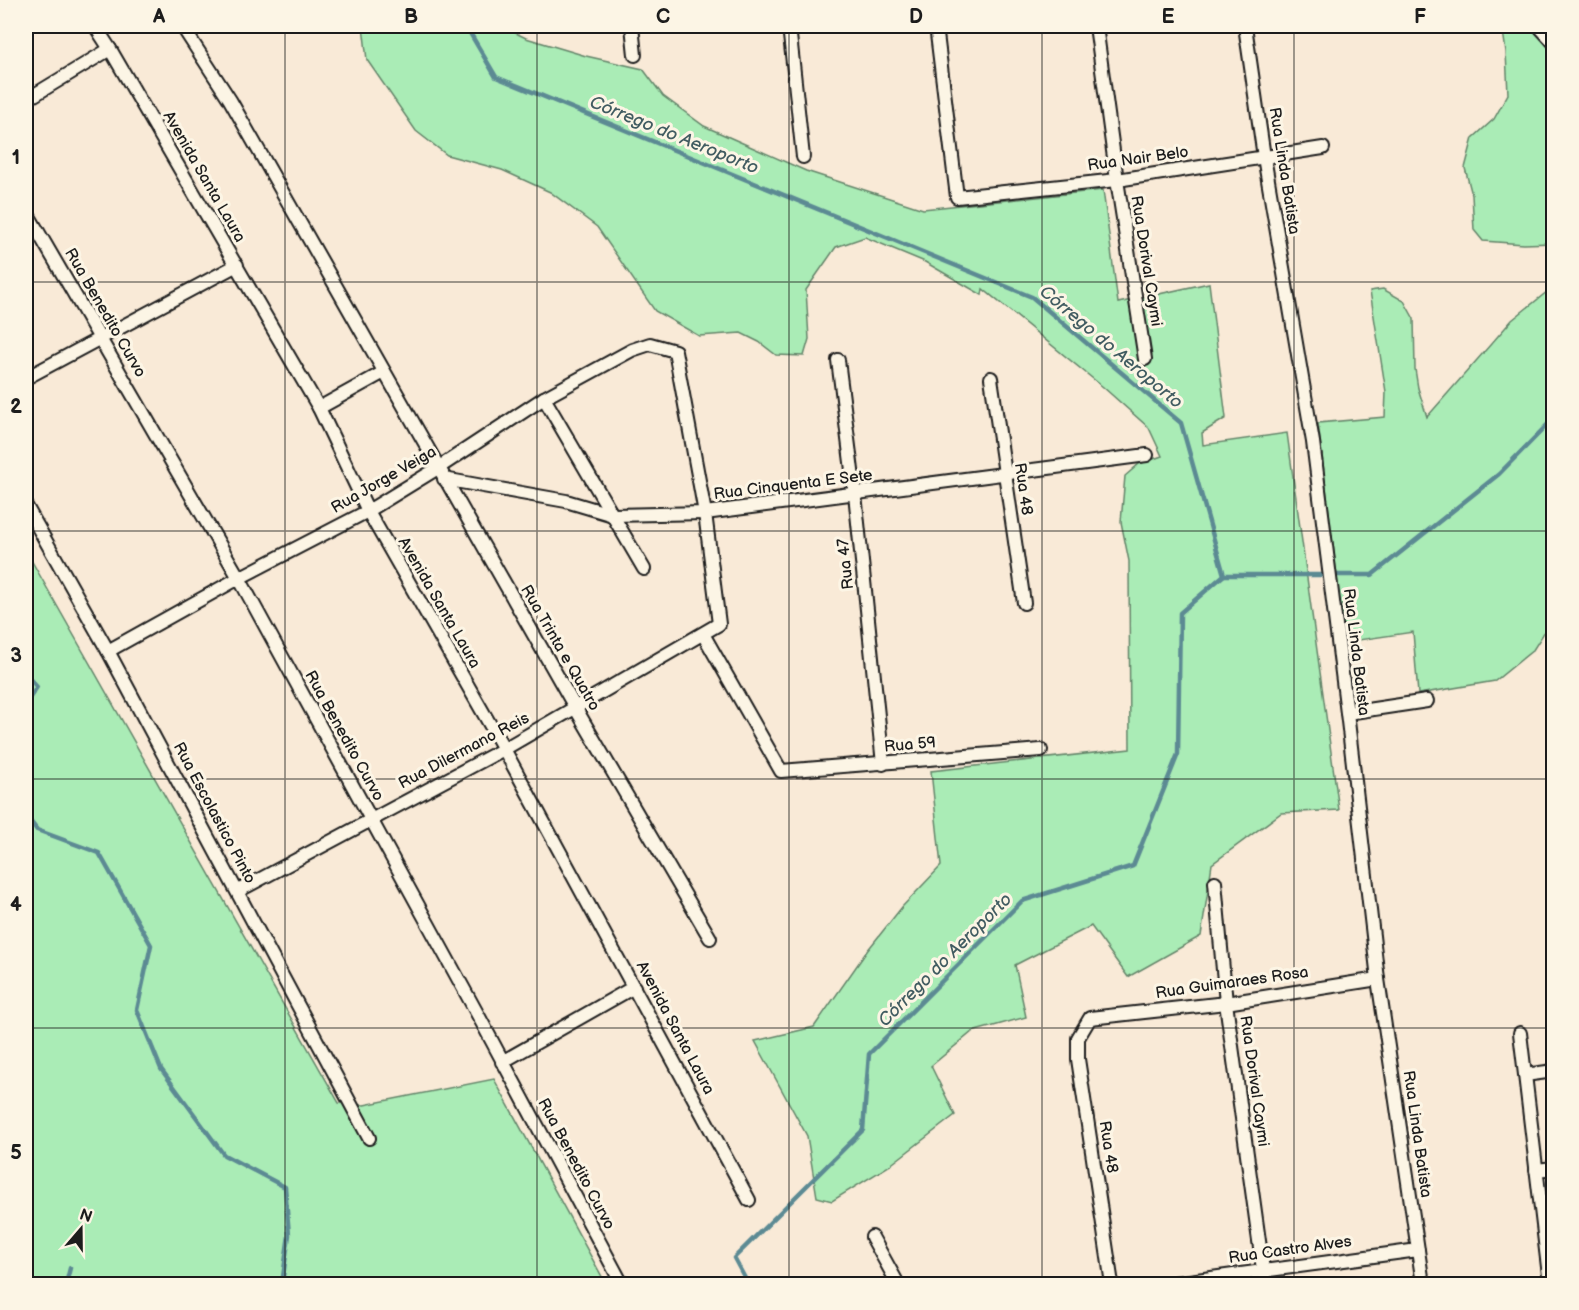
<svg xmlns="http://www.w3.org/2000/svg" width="1579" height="1310" viewBox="0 0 1579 1310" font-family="'Balsamiq Sans',sans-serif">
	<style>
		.green { fill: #aaecb6; stroke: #638469; stroke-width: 1.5 }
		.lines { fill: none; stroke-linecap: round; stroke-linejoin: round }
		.stream { stroke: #5b8a93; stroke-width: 4.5 }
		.street-casing { stroke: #1c1c1c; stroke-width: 16 }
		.secondary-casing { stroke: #1c1c1c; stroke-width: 22 }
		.street { stroke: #fcf5e5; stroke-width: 12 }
		.secondary { stroke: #fcf5e5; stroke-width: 18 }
		.grid { fill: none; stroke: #1c1c1c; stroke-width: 1.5; stroke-opacity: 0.55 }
		.labels { text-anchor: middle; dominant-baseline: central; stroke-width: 6; stroke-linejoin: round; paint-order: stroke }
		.street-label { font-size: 16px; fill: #1c1c1c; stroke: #fcf5e5 }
		.water-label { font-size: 18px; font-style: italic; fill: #415c61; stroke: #fcf5e5 }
		.neatline { fill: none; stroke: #1c1c1c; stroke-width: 2 }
		.grid-label { font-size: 20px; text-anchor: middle; font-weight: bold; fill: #1c1c1c }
	</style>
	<rect width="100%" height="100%" fill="#f9ead7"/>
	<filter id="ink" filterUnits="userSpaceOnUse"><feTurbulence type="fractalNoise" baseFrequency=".0167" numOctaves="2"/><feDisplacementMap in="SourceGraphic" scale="12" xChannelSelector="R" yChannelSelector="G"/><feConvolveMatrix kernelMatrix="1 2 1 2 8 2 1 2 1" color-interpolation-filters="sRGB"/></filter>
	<g filter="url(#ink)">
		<g class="green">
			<path d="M363,26H501L526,38L586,56L643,69L663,96L704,126L806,171L923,209L1103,190L1118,303L1209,283L1226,418L1202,433L1203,445L1287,433L1339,810L1281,813L1212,864L1201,936L1128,977L1091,926L1015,965L1026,1017L972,1032L931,1066L955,1115L889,1166L832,1201L817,1197L807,1136L755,1041L814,1027L867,951L902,907L941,866L931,771L1130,749L1129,561L1121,522L1125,476L1139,464L1162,456L1149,428L1103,387L983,289L982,295L925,262L865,237L836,247L806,290L809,339L804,356L776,355L759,342L741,333L699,336L655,311L597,227L550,192L502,170L447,155L416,131L367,60Z"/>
			<path d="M1504,26H1532L1553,54V243L1524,244L1483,241L1474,230L1472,195L1465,168L1473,138L1494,119L1508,94L1506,52L1503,31Z"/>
			<path d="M1553,287V621L1550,623L1533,650L1495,681L1418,694L1413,632L1345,642L1318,423L1385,417L1386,392L1370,291L1383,289L1404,301L1414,319L1415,369L1418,388L1427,417L1512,320Z"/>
			<path d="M26,551L339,1103L364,1105L494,1079L606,1284H26Z"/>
		</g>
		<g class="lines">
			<g class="stream">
				<path d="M466,26L496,77L1032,297L1181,423L1224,575L1180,613L1178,754L1133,866L1022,901L869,1054L863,1130L734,1258L748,1284"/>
				<path d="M1224,575H1372L1499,474L1554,418"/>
				<path d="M26,675L37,687L26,703"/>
				<path d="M26,816L37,830L99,853L151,945L137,1010L161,1069L224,1155L285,1187L289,1235L282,1284"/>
				<path d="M66,1284L70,1268"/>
			</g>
			<defs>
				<g id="street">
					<path d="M95,26L110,49L319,408L368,511L504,749L749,1200"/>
					<path d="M182,26L230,100L576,709L710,938"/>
					<path d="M632,26L635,55"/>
					<path d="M789,26L803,157"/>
					<path d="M936,26L957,197L1117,180L1323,148"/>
					<path d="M1096,26L1117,180L1145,359"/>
					<path d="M1245,26L1264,157L1313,442L1348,721L1378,979L1423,1284"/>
					<path d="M26,100L110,49"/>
					<path d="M26,211L239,578L478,1015L622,1284"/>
					<path d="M838,360L855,494L883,764"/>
					<path d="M26,378L237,265"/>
					<path d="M991,378L1024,603"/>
					<path d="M544,398L644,569"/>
					<path d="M319,408L384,372"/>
					<path d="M444,479L566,501L613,515L705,513L1147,455"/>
					<path d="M26,506L108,651L369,1138"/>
					<path d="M703,634L781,771L1041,750"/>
					<path d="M108,651L239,578L368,511L438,468L544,398L632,350L650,344L675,351L705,513L719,624L504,749L238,891"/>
					<path d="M1347,713L1427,701"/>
					<path d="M1215,882L1226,1003L1265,1284"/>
					<path d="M1520,1033L1550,1284"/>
					<path d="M502,1062L634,987"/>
					<path d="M1525,1075L1554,1071"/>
					<path d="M1536,1170L1554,1168"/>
					<path d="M872,1237L898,1284"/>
					<path d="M1112,1284L1078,1059V1038L1090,1018L1226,1003L1378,979"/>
					<path d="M1167,1284L1418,1250"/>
				</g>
				<path id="secondary" d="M1543,26L1554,38"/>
			</defs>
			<use href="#street" class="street-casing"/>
			<use href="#secondary" class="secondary-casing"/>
			<use href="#street" class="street"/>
			<use href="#secondary" class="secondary"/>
		</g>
	</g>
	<path class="grid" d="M285,26V1284M537,26V1284M789,26V1284M1042,26V1284M1294,26V1284M26,282H1554M26,531H1554M26,779H1554M26,1028H1554"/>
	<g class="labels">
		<g class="street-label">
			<text transform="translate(1138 159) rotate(-8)">Rua Nair Belo</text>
			<text transform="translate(1284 171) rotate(81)">Rua Linda Batista</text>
			<text transform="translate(204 177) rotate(60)">Avenida Santa Laura</text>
			<text transform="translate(1146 261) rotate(81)">Rua Dorival Caymi</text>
			<text transform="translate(105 313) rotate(60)">Rua Benedito Curvo</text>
			<text transform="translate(384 480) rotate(-30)">Rua Jorge Veiga</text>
			<text transform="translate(793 485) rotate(-7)">Rua Cinquenta E Sete</text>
			<text transform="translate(1023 489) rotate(82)">Rua 48</text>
			<text transform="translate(846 564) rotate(-96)">Rua 47</text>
			<text transform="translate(439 603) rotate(60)">Avenida Santa Laura</text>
			<text transform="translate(560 648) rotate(60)">Rua Trinta e Quatro</text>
			<text transform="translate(1356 652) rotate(83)">Rua Linda Batista</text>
			<text transform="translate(344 736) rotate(61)">Rua Benedito Curvo</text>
			<text transform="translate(910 745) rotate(-5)">Rua 59</text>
			<text transform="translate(464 751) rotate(-28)">Rua Dilermano Reis</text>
			<text transform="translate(214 813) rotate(62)">Rua Escolastico Pinto</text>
			<text transform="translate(1232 983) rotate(-8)">Rua Guimaraes Rosa</text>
			<text transform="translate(675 1028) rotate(62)">Avenida Santa Laura</text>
			<text transform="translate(1254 1081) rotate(82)">Rua Dorival Caymi</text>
			<text transform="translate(1417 1134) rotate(82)">Rua Linda Batista</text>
			<text transform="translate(1108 1147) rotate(81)">Rua 48</text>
			<text transform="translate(576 1164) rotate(62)">Rua Benedito Curvo</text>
			<text transform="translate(1290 1250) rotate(-8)">Rua Castro Alves</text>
		</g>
		<g class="water-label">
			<text transform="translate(674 135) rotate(22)">Córrego do Aeroporto</text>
			<text transform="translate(1111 347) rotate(40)">Córrego do Aeroporto</text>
			<text transform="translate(945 960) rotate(-45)">Córrego do Aeroporto</text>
		</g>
	</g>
	<rect width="1579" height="1310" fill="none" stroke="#fcf5e5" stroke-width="66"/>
	<g transform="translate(81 1229) rotate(20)" stroke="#fcf5e5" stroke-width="4.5" paint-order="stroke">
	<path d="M0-4.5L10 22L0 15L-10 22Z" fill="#1c1c1c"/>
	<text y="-9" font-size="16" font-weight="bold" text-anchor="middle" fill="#1c1c1c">N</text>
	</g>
	<rect x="33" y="33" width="1513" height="1244" class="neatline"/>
	<g class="grid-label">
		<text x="159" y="23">A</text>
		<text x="411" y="23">B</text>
		<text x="663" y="23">C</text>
		<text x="916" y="23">D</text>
		<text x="1168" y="23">E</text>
		<text x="1420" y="23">F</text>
		<text x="16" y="164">1</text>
		<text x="16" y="413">2</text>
		<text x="16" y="662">3</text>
		<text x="16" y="911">4</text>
		<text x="16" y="1159">5</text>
	</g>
</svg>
